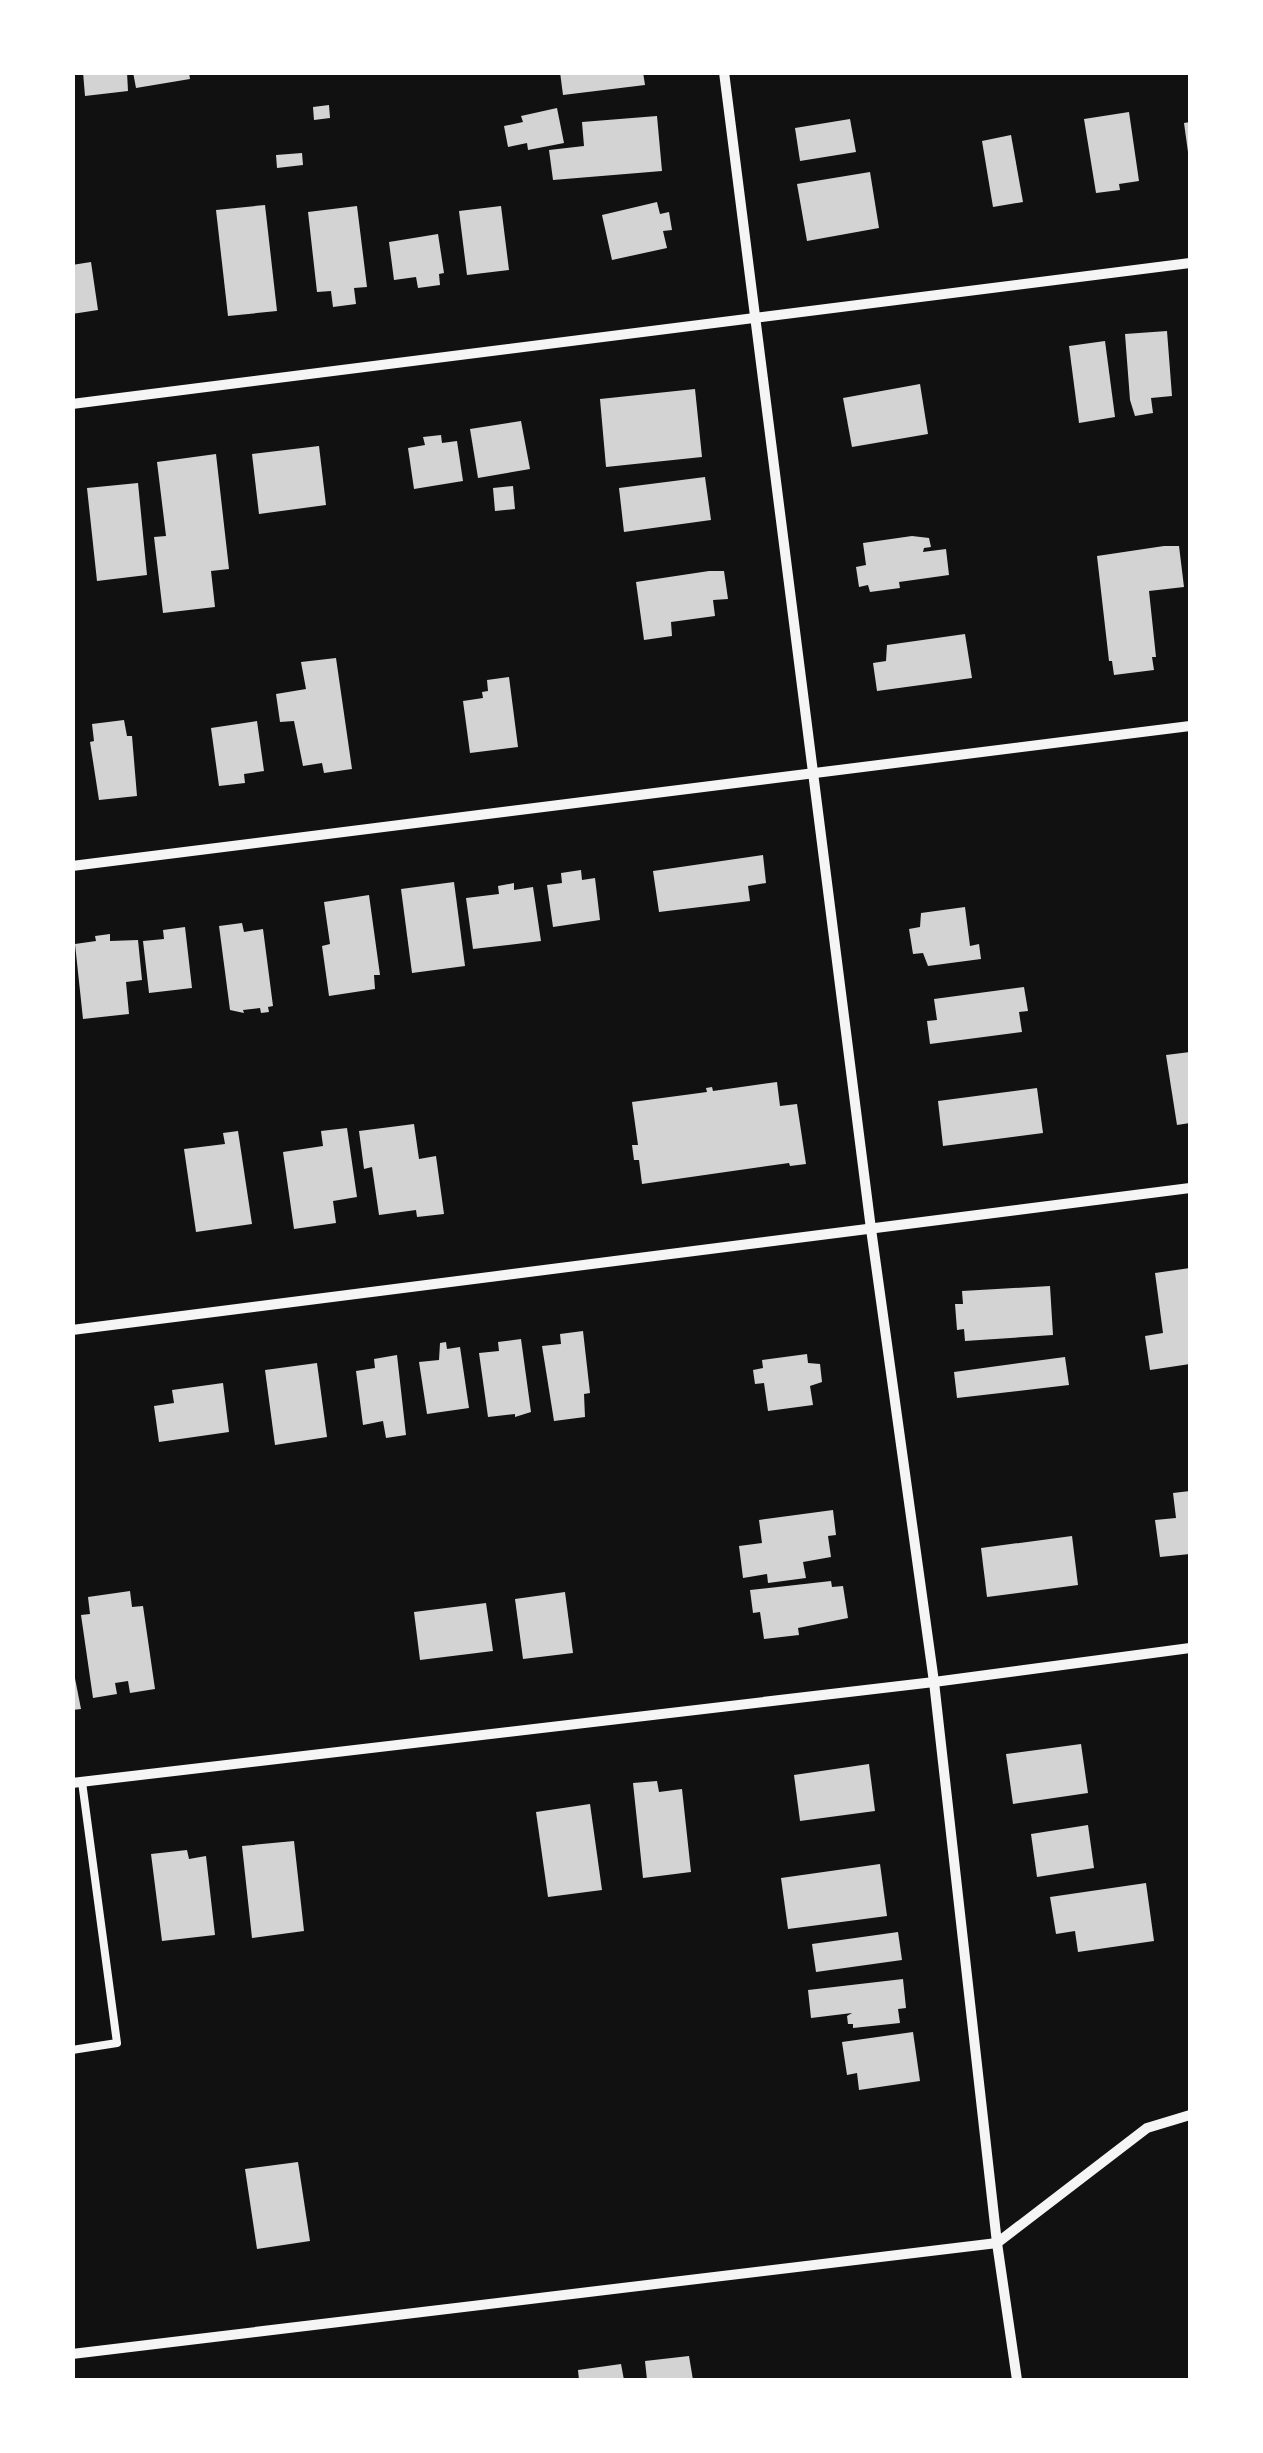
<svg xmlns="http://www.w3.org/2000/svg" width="1263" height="2453" viewBox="0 0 1263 2453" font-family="'Source Serif 4',serif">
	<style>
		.building { fill: #d3d3d3 }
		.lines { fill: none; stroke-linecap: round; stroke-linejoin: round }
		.service { stroke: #f5f5f5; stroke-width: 8 }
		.minor { stroke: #f5f5f5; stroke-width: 10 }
	</style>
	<rect width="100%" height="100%" fill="#111"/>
	<g class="building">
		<path d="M83,72H127L128,91L85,96Z"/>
		<path d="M133,72H189L190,79L136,88Z"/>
		<path d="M560,72H643L645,85L563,95Z"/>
		<path d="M329,105L330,118L314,120L313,107Z"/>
		<path d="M557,108L564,143L528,150L527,143L508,147L504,126L523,122L521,116Z"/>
		<path d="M1129,112L1139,181L1119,184L1120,190L1096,193L1084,119Z"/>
		<path d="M657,116L662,171L553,180L549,150L584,146L582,122Z"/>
		<path d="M850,119L856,152L800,161L795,128Z"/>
		<path d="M1190,122V152H1188L1184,123Z"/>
		<path d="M1011,135L1023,202L993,207L982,141Z"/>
		<path d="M302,153L303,165L277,168L276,155Z"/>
		<path d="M870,172L879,228L807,241L797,184Z"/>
		<path d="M657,202L660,214L669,212L672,230L663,231L667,248L612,260L602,215Z"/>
		<path d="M265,205L277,311L228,316L216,210Z"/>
		<path d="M357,206L367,287L354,288L356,304L333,307L331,291L317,292L308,212Z"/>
		<path d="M501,206L509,270L467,275L459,211Z"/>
		<path d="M438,234L444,273L439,274L440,285L418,288L416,277L394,280L389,242Z"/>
		<path d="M91,262L98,310L72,314V265Z"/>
		<path d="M1167,331L1172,396L1151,398L1153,413L1135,416L1130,400L1125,334Z"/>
		<path d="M1105,341L1115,417L1079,423L1069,346Z"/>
		<path d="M920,384L928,434L852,447L843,398Z"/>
		<path d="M695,389L702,457L606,467L600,399Z"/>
		<path d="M521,421L530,469L478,478L470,429Z"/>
		<path d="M441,435L442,443L457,441L463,481L414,489L408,448L425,445L423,437Z"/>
		<path d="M319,446L326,505L259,514L252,454Z"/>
		<path d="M216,454L229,569L211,571L215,607L163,613L154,537L166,536L157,462Z"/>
		<path d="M705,477L711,520L624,532L619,488Z"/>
		<path d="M138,483L147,575L97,581L87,488Z"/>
		<path d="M513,486L515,509L495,511L493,488Z"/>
		<path d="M912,536L929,538L931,547L924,548L923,552L946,549L949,575L899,582L900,588L870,592L868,585L859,587L856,567L866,565L863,543Z"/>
		<path d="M1164,546H1179L1184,587L1149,591L1156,657H1152L1154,670L1114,675L1112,661H1109L1097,556Z"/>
		<path d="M709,571H724L728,599L713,600L715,616L671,622L672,636L644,640L636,582Z"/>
		<path d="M965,634L972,678L877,691L873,663L886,661L887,645Z"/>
		<path d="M336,658L352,769L324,773L322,763L303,766L294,721L280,722L276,694L306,689L301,662Z"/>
		<path d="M509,677L518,747L470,753L463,701L483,698L482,692L488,691L487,680Z"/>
		<path d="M124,720L127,736H132L137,796L99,800L90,742L94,741L92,724Z"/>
		<path d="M257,721L264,771L244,774L245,783L219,786L211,728Z"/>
		<path d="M763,855L766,883L748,886L750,901L659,912L653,871Z"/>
		<path d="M581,870L582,880L595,878L600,920L553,927L547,885L562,883L561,873Z"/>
		<path d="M454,882L465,966L412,973L401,889Z"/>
		<path d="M514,883V890L533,887L541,941L473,949L466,898L499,894L498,886Z"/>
		<path d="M369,895L380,975H374L375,989L329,996L322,946L330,944L324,902Z"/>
		<path d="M965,907L970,946L979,944L981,959L928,966L923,953L913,954L909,929L920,927L921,913Z"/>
		<path d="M242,923L244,932L263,929L273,1006L268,1007L269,1012L261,1013L260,1008L243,1010L244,1013L230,1010L219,926Z"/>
		<path d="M185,927L192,988L149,993L143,941L164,939L163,930Z"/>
		<path d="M110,934V941L138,940L142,980L126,982L129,1014L83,1019L75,944L96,941L95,936Z"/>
		<path d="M1024,987L1028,1011L1019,1012L1022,1032L930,1044L927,1021L937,1020L934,999Z"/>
		<path d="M1190,1052V1123L1177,1125L1166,1055Z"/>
		<path d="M777,1082L780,1106L797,1104L806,1164L790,1166L789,1163L642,1184L639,1160H634L632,1145H638L632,1102L707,1092L706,1088L712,1087L713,1091Z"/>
		<path d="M1037,1088L1043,1133L943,1146L938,1101Z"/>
		<path d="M414,1124L419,1159L436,1156L444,1214L417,1217L416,1210L379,1215L372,1167L364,1169L359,1131Z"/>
		<path d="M347,1128L357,1197L333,1201L336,1223L294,1229L283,1152L323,1146L321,1131Z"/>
		<path d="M238,1131L252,1224L196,1232L184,1149L225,1144L223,1133Z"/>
		<path d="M1190,1268V1364L1150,1370L1145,1336L1163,1333L1155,1273Z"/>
		<path d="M1050,1286L1053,1335L965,1341L964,1329L957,1330L955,1304H963L962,1291Z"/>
		<path d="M583,1331L590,1393L584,1394L585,1417L554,1421L542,1346L561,1344L560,1334Z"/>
		<path d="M521,1339L531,1412L515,1417V1414L488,1417L479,1353L499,1351L498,1342Z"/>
		<path d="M446,1342L447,1349L460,1347L469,1408L427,1414L419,1362L439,1360L440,1343Z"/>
		<path d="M807,1354L808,1363L820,1364L822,1382L810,1386L813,1405L768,1411L764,1383L755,1384L753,1370L763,1368L762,1360Z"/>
		<path d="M397,1355L406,1435L386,1438L383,1421L363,1425L356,1371L375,1368L374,1359Z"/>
		<path d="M1065,1357L1069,1385L957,1398L954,1372Z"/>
		<path d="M317,1363L327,1437L275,1445L265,1370Z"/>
		<path d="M223,1383L229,1432L159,1442L154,1406L174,1403L172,1390Z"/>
		<path d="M1190,1491V1554L1160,1557L1155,1520L1176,1518L1173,1493Z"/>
		<path d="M833,1510L836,1535L828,1536L831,1557L803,1562L806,1578L768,1583L767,1574L743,1578L739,1546L762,1543L759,1520Z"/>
		<path d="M1072,1536L1078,1585L987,1597L981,1548Z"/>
		<path d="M831,1581L832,1587L843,1586L848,1618L798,1628L799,1635L764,1639L760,1612L753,1613L750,1590Z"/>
		<path d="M130,1591L132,1607L143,1606L155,1689L130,1693L128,1681L115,1683L117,1694L93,1698L81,1615L90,1614L88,1597Z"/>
		<path d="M565,1592L573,1653L523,1659L515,1599Z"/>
		<path d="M486,1603L493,1651L420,1660L414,1612Z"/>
		<path d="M72,1663L81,1709L72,1710Z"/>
		<path d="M1081,1744L1088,1793L1013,1804L1006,1754Z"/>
		<path d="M869,1764L875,1811L800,1821L794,1775Z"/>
		<path d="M657,1781L659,1792L682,1789L691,1872L643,1878L633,1783Z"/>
		<path d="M590,1804L602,1890L548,1897L536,1812Z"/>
		<path d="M1088,1825L1094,1868L1037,1877L1031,1834Z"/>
		<path d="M294,1841L304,1931L252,1938L242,1846Z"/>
		<path d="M187,1850L189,1859L206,1856L215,1935L162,1941L151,1854Z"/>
		<path d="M880,1864L887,1916L788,1929L781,1878Z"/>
		<path d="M1146,1883L1154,1941L1078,1952L1075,1931L1056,1934L1050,1897Z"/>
		<path d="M898,1932L902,1960L816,1972L812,1944Z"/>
		<path d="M903,1979L906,2008L898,2009L900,2023L853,2028V2024H848L847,2016L852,2013L811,2018L808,1990Z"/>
		<path d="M913,2032L920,2081L859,2090L857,2073L847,2075L842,2042Z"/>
		<path d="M298,2162L310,2241L257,2249L245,2169Z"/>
		<path d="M689,2356L693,2380H647L645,2361Z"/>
		<path d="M621,2364L624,2380H579L578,2370Z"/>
	</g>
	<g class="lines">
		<path class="service" d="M72,2050L117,2043L82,1782"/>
		<g class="minor">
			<path d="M724,72L871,1229L934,1682L997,2243L1017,2380"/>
			<path d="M72,404L1190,263"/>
			<path d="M72,866L1190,726"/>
			<path d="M72,1330L1190,1188"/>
			<path d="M72,1783L934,1682L1190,1648"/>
			<path d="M72,2354L997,2243L1147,2128L1190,2115"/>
		</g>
	</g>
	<rect width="1263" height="2453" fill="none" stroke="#ffffff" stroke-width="150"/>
</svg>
